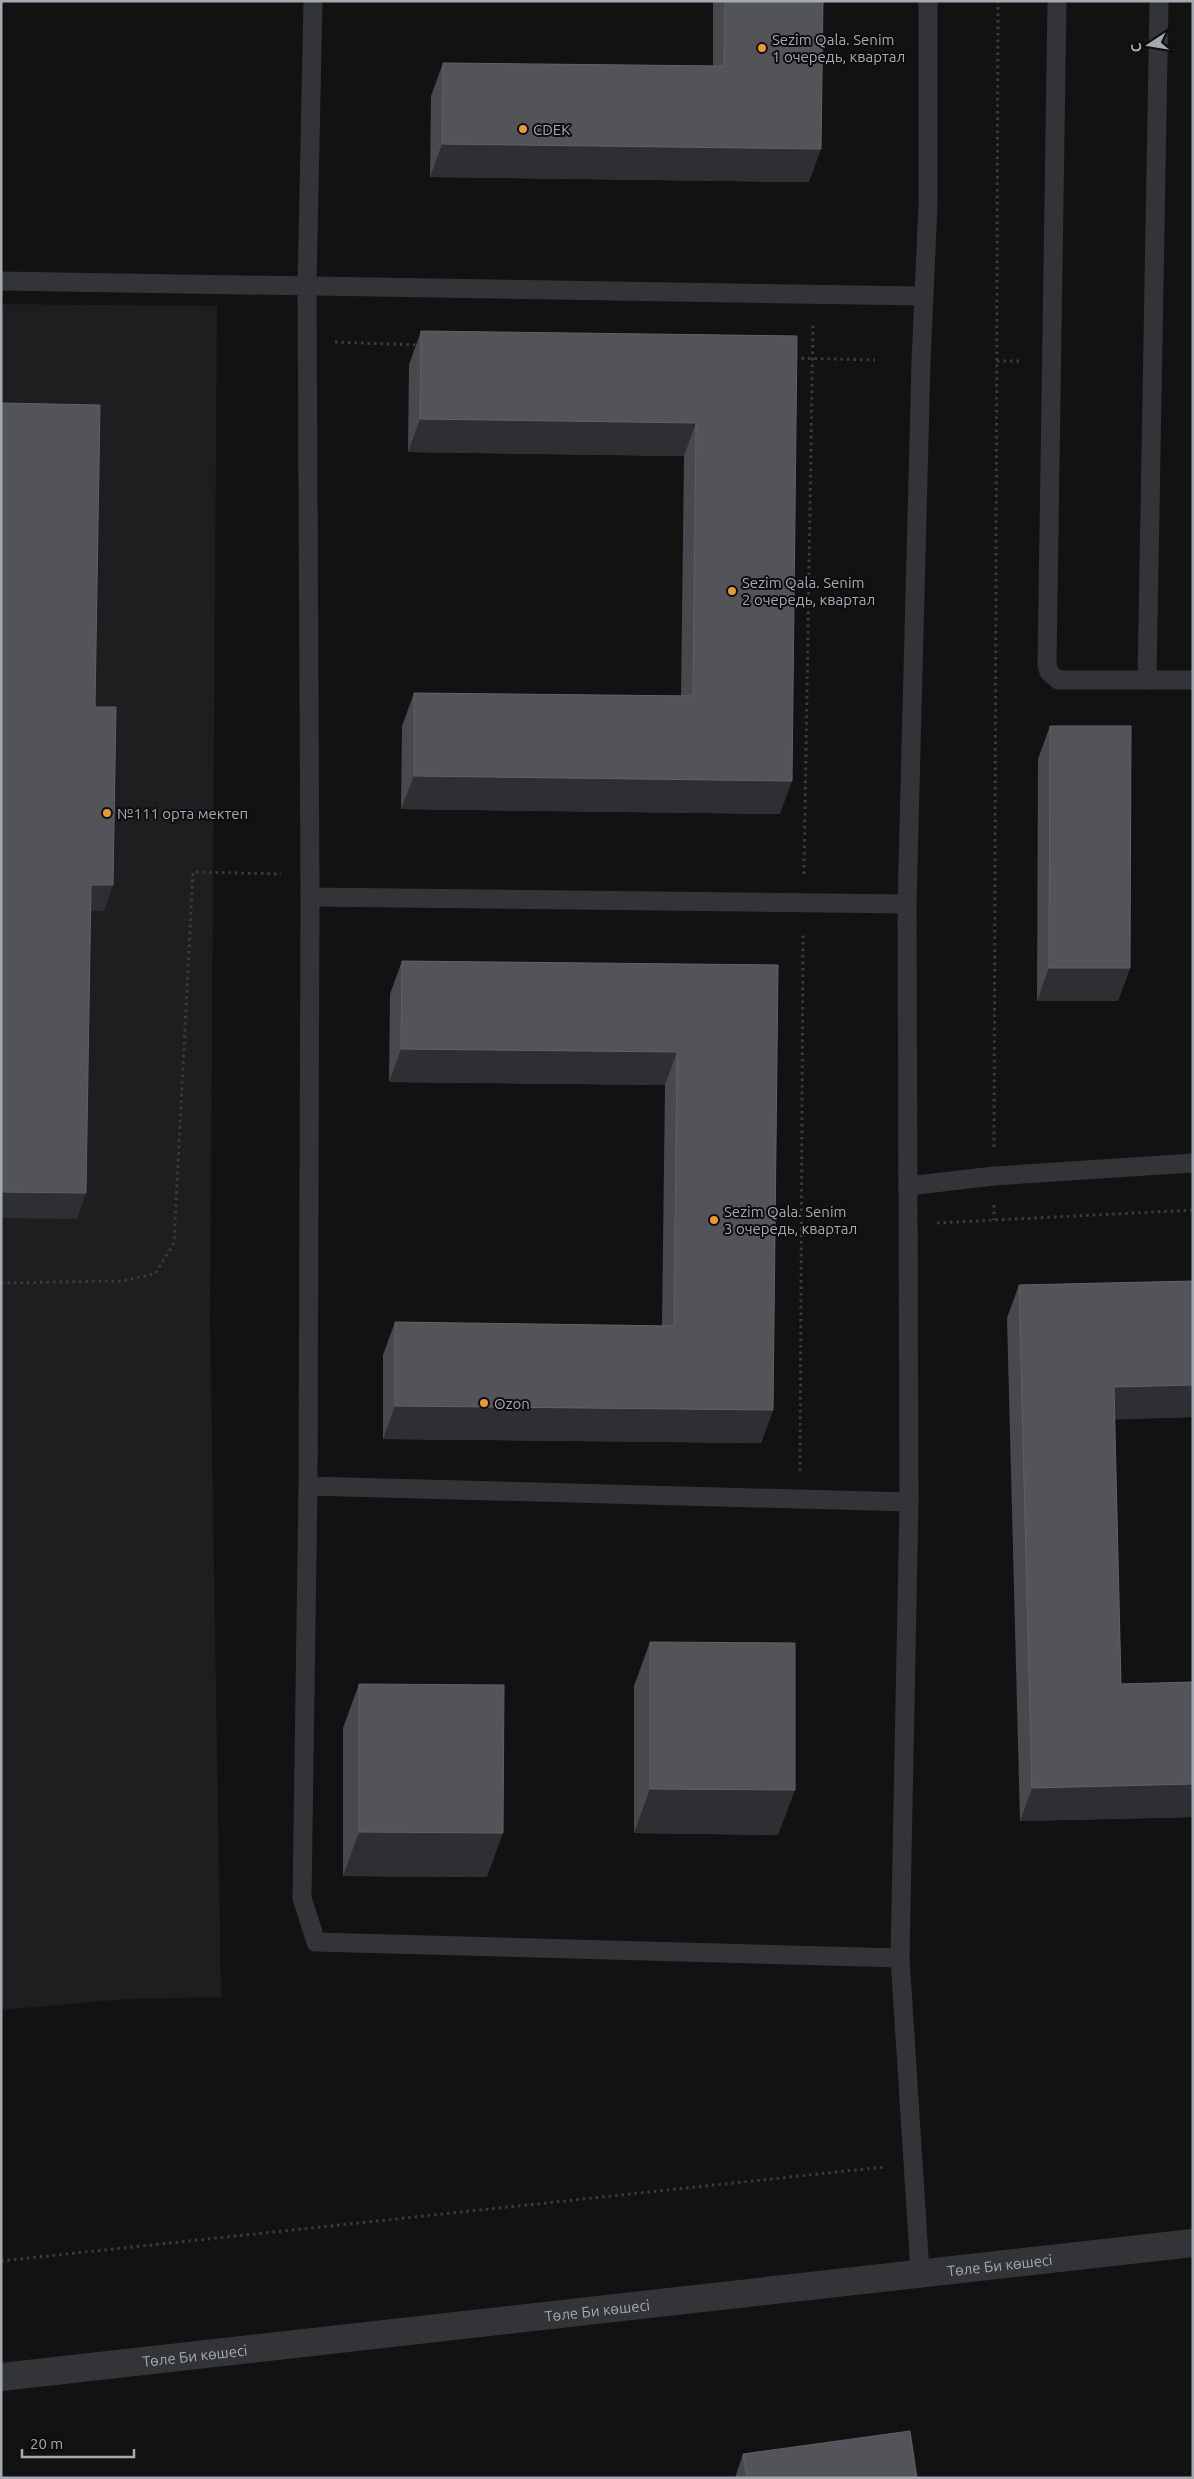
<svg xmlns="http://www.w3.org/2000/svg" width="1194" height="2479" viewBox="0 0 1194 2479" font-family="Ubuntu,sans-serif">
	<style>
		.built { fill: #1e1e20 }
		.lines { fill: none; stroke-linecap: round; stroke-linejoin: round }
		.path { stroke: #393b3f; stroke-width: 3; stroke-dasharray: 2.5 4; stroke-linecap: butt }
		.service { stroke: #333438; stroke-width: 19 }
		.minor { stroke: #333438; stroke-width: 28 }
		.wall { fill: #48494e }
		.shaded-wall { fill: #2e2f32 }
		.building { fill: #525459; stroke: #5f6167 }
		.poi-dot { fill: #e99935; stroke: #0d0d0e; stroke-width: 2 }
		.labels { text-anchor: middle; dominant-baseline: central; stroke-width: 4; stroke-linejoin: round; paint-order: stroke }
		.poi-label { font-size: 15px; fill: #a4aab3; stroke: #0d0d0e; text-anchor: start }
		.street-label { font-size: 15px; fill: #a4aab3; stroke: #0d0d0e }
	</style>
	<rect width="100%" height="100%" fill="#121213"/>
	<path class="built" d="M1,304L217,306L210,1320L221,1997L126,1999L1,2010Z"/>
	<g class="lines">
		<g class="path">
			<path d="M335,342L419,345"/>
			<path d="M795,358L875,360"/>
			<path d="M997,361H1023"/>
			<path d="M804,874L813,323"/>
			<path d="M994,1147L998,1"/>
			<path d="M994,1205V1220"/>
			<path d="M937,1223L1193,1210"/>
			<path d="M1,1283L122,1281L155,1274L174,1243L193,872L281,874"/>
			<path d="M800,1471L803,932"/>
			<path d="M1,2261L884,2167"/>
		</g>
		<g class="service">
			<path d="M313,1L307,285L310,897L907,904"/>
			<path d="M1057,1L1047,664L1049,672L1058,680H1193"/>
			<path d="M1,281L923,296"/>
			<path d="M1147,679L1159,1"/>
			<path d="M310,897L308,1486L909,1502"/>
			<path d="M908,1186L994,1176L1193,1163"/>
			<path d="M308,1486L302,1898L316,1942L900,1958"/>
			<path d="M920,2272L900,1958L909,1502L907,904L921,362L928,205V1"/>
		</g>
		<path class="minor" id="s1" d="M1,2377L1193,2243"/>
	</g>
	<g class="wall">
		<path d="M713,1H823L809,182L430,177L431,96L443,63L713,66Z"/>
		<path d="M421,331L797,336L780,814L401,809L402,726L414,693L681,696L684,456L408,452L409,365Z"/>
		<path d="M1050,726L1130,968L1118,1001H1037L1038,759Z"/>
		<path d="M402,961L778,965L773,1410L761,1443L383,1439V1355L395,1322L662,1326L665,1085L389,1082L390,994Z"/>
		<path d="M1193,1281V1417L1114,1419L1121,1684L1193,1682V1817L1020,1821L1007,1318L1019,1285Z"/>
		<path d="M650,1642L778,1835L634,1833V1686Z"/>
		<path d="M359,1684L487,1877L343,1876V1728Z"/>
		<path d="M743,2454L917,2478H735Z"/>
	</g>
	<g class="shaded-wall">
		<path d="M442,144L821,149L809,182L430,177Z"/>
		<path d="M420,419L696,423L684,456L408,452Z"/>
		<path d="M414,776L792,781L780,814L401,809Z"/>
		<path d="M91,885H113L104,911H82Z"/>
		<path d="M1049,968H1130L1118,1001H1037Z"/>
		<path d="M401,1049L677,1052L665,1085L389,1082Z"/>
		<path d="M1,1192L86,1193L77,1219L1,1218Z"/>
		<path d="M1193,1385V1417L1102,1420L1114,1387Z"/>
		<path d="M395,1406L773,1410L761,1443L383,1439Z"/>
		<path d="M1193,1784V1817L1020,1821L1032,1788Z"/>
		<path d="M650,1789L795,1790L778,1835L634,1833Z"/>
		<path d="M359,1832L503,1833L487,1877L343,1876Z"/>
	</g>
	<g class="building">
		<path d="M725,1H823L821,149L442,144L443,63L724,66Z"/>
		<path d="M421,331L797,336L792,781L414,776V693L693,696L696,423L420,419Z"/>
		<path d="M1,403L100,405L95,707H116L113,885H91L86,1193L1,1192Z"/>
		<path d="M1050,726H1131L1130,968H1049Z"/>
		<path d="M402,961L778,965L773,1410L395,1406V1322L674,1326L677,1052L401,1049Z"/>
		<path d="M1193,1281V1385L1114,1387L1121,1684L1193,1682V1784L1032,1788L1019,1285Z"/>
		<path d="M650,1642L795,1643V1790L650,1789Z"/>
		<path d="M359,1684L504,1685L503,1833L359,1832Z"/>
		<path d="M910,2431L917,2478H747L743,2454Z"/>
	</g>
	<g class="poi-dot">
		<circle cx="762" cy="48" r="5"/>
		<circle cx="523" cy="129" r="5"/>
		<circle cx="732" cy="591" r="5"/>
		<circle cx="107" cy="813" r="5"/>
		<circle cx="714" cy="1220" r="5"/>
		<circle cx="484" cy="1403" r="5"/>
	</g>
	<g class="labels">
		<g class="poi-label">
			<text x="772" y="39">Sezim Qala. Senim<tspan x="772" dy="17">1 очередь, квартал</tspan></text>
			<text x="533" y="129">CDEK</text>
			<text x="742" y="582">Sezim Qala. Senim<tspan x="742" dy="17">2 очередь, квартал</tspan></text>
			<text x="117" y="813">№111 орта мектеп</text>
			<text x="724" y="1211">Sezim Qala. Senim<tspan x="724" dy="17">3 очередь, квартал</tspan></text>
			<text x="494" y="1403">Ozon</text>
		</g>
		<g class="street-label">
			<text stroke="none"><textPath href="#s1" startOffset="1005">Төле Би көшесі</textPath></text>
			<text stroke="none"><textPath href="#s1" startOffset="600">Төле Би көшесі</textPath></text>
			<text stroke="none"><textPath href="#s1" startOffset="195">Төле Би көшесі</textPath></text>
		</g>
	</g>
	<rect width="1194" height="2479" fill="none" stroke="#a4aab3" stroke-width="5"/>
	<g transform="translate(1149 45) rotate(258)" stroke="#0d0d0e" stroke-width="4" paint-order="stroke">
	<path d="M0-4L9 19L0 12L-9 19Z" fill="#a4aab3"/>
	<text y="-8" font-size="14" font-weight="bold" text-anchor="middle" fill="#a4aab3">С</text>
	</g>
	<path d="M22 2449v8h112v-8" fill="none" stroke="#a4aab3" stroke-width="2.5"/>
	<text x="30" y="2449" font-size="15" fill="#a4aab3" stroke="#0d0d0e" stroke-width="4" paint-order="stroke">20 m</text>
</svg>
